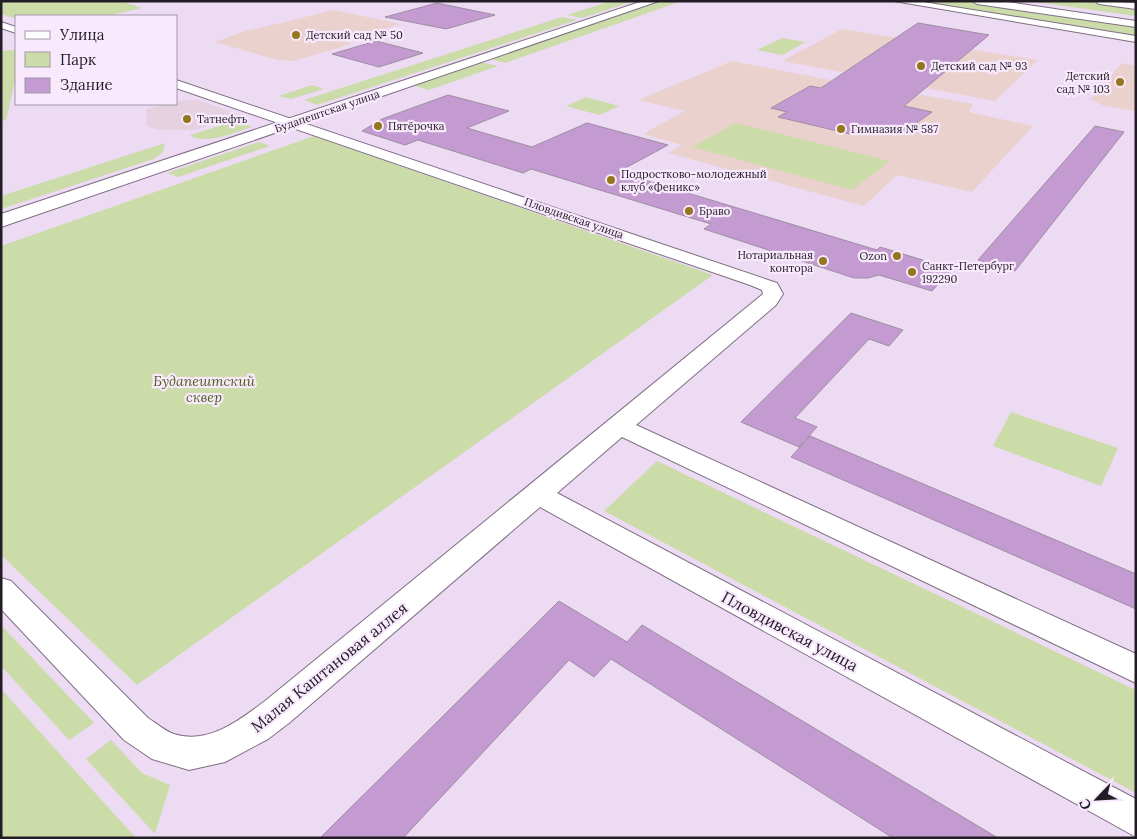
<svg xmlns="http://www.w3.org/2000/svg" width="1137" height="839" viewBox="0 0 1137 839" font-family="Lora,serif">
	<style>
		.commercial { fill: #e5d1e0 }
		.education { fill: #ebd1ce }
		.green { fill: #cbdca9 }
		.building { fill: #c39bd0; stroke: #9e8da3 }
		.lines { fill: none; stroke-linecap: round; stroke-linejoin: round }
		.minor-casing { stroke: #7f6f84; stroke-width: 2 }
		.tertiary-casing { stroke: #7f6f84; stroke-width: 2 }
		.secondary-casing { stroke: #7f6f84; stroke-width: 2 }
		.minor { fill: #fff; fill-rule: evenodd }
		.tertiary { fill: #fff; fill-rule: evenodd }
		.secondary { fill: #fff; fill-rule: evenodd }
		.poi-dot { fill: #94761d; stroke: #f8e9fd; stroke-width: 2 }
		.labels { text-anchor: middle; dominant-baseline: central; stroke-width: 4.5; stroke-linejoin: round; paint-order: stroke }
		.far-poi-label { font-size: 11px; fill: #221c25; stroke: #f8e9fd; text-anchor: start }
		.far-street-label { font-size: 11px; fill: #221c25; stroke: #f8e9fd }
		.park-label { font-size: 14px; font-style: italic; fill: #4f601e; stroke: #f8e9fd }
		.near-street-label { font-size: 16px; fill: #221c25; stroke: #f8e9fd }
	</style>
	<rect width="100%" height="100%" fill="#eddbf3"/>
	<path class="commercial" d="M198,100L241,115L195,130H158L147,126L146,109L164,104H176V101Z"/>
	<g class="education">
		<path d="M334,10L401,24L349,39L350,40L348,42L351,44L294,61L278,60L215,42L242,32Z"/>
		<path d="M842,29L1038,60L995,101L782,61Z"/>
		<path d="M732,61L913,96L923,95L973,104L969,112L1033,126L972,192L897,175L864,206L668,153L682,145L646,135L645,133L684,111L638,100Z"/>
		<path d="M1122,63L1136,66V111L1104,106L1090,99Z"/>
	</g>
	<g class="green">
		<path d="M1,1H121L142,8L107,16H16V19L1,14Z"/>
		<path d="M611,1H634L582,18L567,15Z"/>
		<path d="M660,1H682L505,63L491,59Z"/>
		<path d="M906,1H960L1136,27V36Z"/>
		<path d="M1028,1H1088L1136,8V16Z"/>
		<path d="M562,17L577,20L317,105L304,100Z"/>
		<path d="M782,38L806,42L782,55L757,50Z"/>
		<path d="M16,50V76L6,120L1,121V51Z"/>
		<path d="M480,62L498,66L429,90L412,85Z"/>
		<path d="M312,85L324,89L291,99L279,96Z"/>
		<path d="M586,97L619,106L599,115L566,106Z"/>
		<path d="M235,121L252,127C235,132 206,146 190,135Z"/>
		<path d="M736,123L890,161L852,190L692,147Z"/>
		<path d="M314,136L713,275L137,685L1,555V246Z"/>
		<path d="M259,142L270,146L178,177L167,173Z"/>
		<path d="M165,143L163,152L154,159L1,209V196Z"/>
		<path d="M1011,412L1118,448L1101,486L993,446Z"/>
		<path d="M657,461L1136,690V793L604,511Z"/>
		<path d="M1,625L94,723L69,740L1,666Z"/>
		<path d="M1,689L136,838H1Z"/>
		<path d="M111,740L142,773L170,785L155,834L86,759Z"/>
	</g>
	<g class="building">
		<path d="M437,3L495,15L446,29L385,17Z"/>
		<path d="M918,23L989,35L904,106L932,112L904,132L886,128L878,133L859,129L850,134L778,117L787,112L771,108L810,86L821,88Z"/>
		<path d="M376,41L423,53L379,67L332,54Z"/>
		<path d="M448,95L509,111L467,128L532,147L587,123L668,145L618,172L877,250L880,247L952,269L932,291L879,275L868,278H854L704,229L711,224L531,169L523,173L418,140L405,145L362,131L382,119Z"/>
		<path d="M1095,126L1124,132L1015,271L978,260Z"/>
		<path d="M851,313L903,330L889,346L869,339L795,418L817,427L799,447L741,422Z"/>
		<path d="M810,436L1136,574V609L791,457Z"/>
		<path d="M559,601L627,642L642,625L998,838H893L611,659L594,677L569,660L403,838H320Z"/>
	</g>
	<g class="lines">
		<defs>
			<g id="minor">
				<path d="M894,1H917L1136,36V42Z"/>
				<path d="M1095,1L1136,3V9L1099,4Z"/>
				<path d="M1,22L16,27V33L1,28Z"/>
				<path d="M176,80L777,283L783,294L776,305L636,425L1136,654V683L622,437L557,493L1136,799V837L540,507L289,723L268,739L225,762L189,770L152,759L124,740L1,609V578L11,581L148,718C156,723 165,731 174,734C208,745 240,720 265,701L763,294L762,290L750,285L176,88Z"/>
			</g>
			<path id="tertiary" d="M643,1H659L1,227V214Z"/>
			<path id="secondary" d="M972,1H1001L1136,21V27L977,4Z"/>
		</defs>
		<use href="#minor" class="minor-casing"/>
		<use href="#tertiary" class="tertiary-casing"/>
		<use href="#secondary" class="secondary-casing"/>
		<use href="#minor" class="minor"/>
		<use href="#tertiary" class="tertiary"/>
		<use href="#secondary" class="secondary"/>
	</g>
	<g class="poi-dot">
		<circle cx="296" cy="35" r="5"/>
		<circle cx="921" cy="66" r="5"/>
		<circle cx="1120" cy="82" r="5"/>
		<circle cx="187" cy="119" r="5"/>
		<circle cx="378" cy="126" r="5"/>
		<circle cx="841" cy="129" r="5"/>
		<circle cx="611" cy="180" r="5"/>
		<circle cx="689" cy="211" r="5"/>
		<circle cx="897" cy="256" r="5"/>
		<circle cx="823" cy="261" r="5"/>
		<circle cx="912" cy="272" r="5"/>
	</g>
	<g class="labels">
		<g class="far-poi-label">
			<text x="306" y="35">Детский сад № 50</text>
			<text x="931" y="66">Детский сад № 93</text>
			<text x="1110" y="76" text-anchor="end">Детский<tspan x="1110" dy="13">сад № 103</tspan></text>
			<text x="197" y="119">Татнефть</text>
			<text x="388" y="126">Пятёрочка</text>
			<text x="851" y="129">Гимназия № 587</text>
			<text x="621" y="174">Подростково-молодежный<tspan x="621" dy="13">клуб «Феникс»</tspan></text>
			<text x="699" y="211">Браво</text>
			<text x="813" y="255" text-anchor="end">Нотариальная<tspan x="813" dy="13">контора</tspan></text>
			<text x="887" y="256" text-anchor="end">Ozon</text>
			<text x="922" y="266">Санкт-Петербург<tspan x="922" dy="13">192290</tspan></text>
		</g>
		<g class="far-street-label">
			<text transform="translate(327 111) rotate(-19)">Будапештская улица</text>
			<text transform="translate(574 218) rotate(19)">Пловдивская улица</text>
		</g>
		<g class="park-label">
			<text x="204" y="381">Будапештский<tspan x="204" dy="16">сквер</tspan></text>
		</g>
		<g class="near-street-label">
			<text transform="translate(790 631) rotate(28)">Пловдивская улица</text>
			<text transform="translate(329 667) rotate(-39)">Малая Каштановая аллея</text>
		</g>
	</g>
	<rect width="1137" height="839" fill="none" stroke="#221c25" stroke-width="5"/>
	<rect x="15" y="15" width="162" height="90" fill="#f8e9fd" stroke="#a297a7"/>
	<rect x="25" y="31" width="25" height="8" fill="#ffffff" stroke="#a297a7"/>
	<text x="60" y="40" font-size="15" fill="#221c25">Улица</text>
	<rect x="25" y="52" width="25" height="15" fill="#cbdca9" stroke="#a297a7"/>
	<text x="60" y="65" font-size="15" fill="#221c25">Парк</text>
	<rect x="25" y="78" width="25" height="15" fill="#c39bd0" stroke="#a297a7"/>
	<text x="60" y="90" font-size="15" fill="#221c25">Здание</text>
	<g transform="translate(1097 799) rotate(245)" stroke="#f8e9fd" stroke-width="4" paint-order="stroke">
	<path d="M0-4L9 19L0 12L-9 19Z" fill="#221c25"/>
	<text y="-8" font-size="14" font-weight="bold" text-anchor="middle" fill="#221c25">С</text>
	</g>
</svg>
